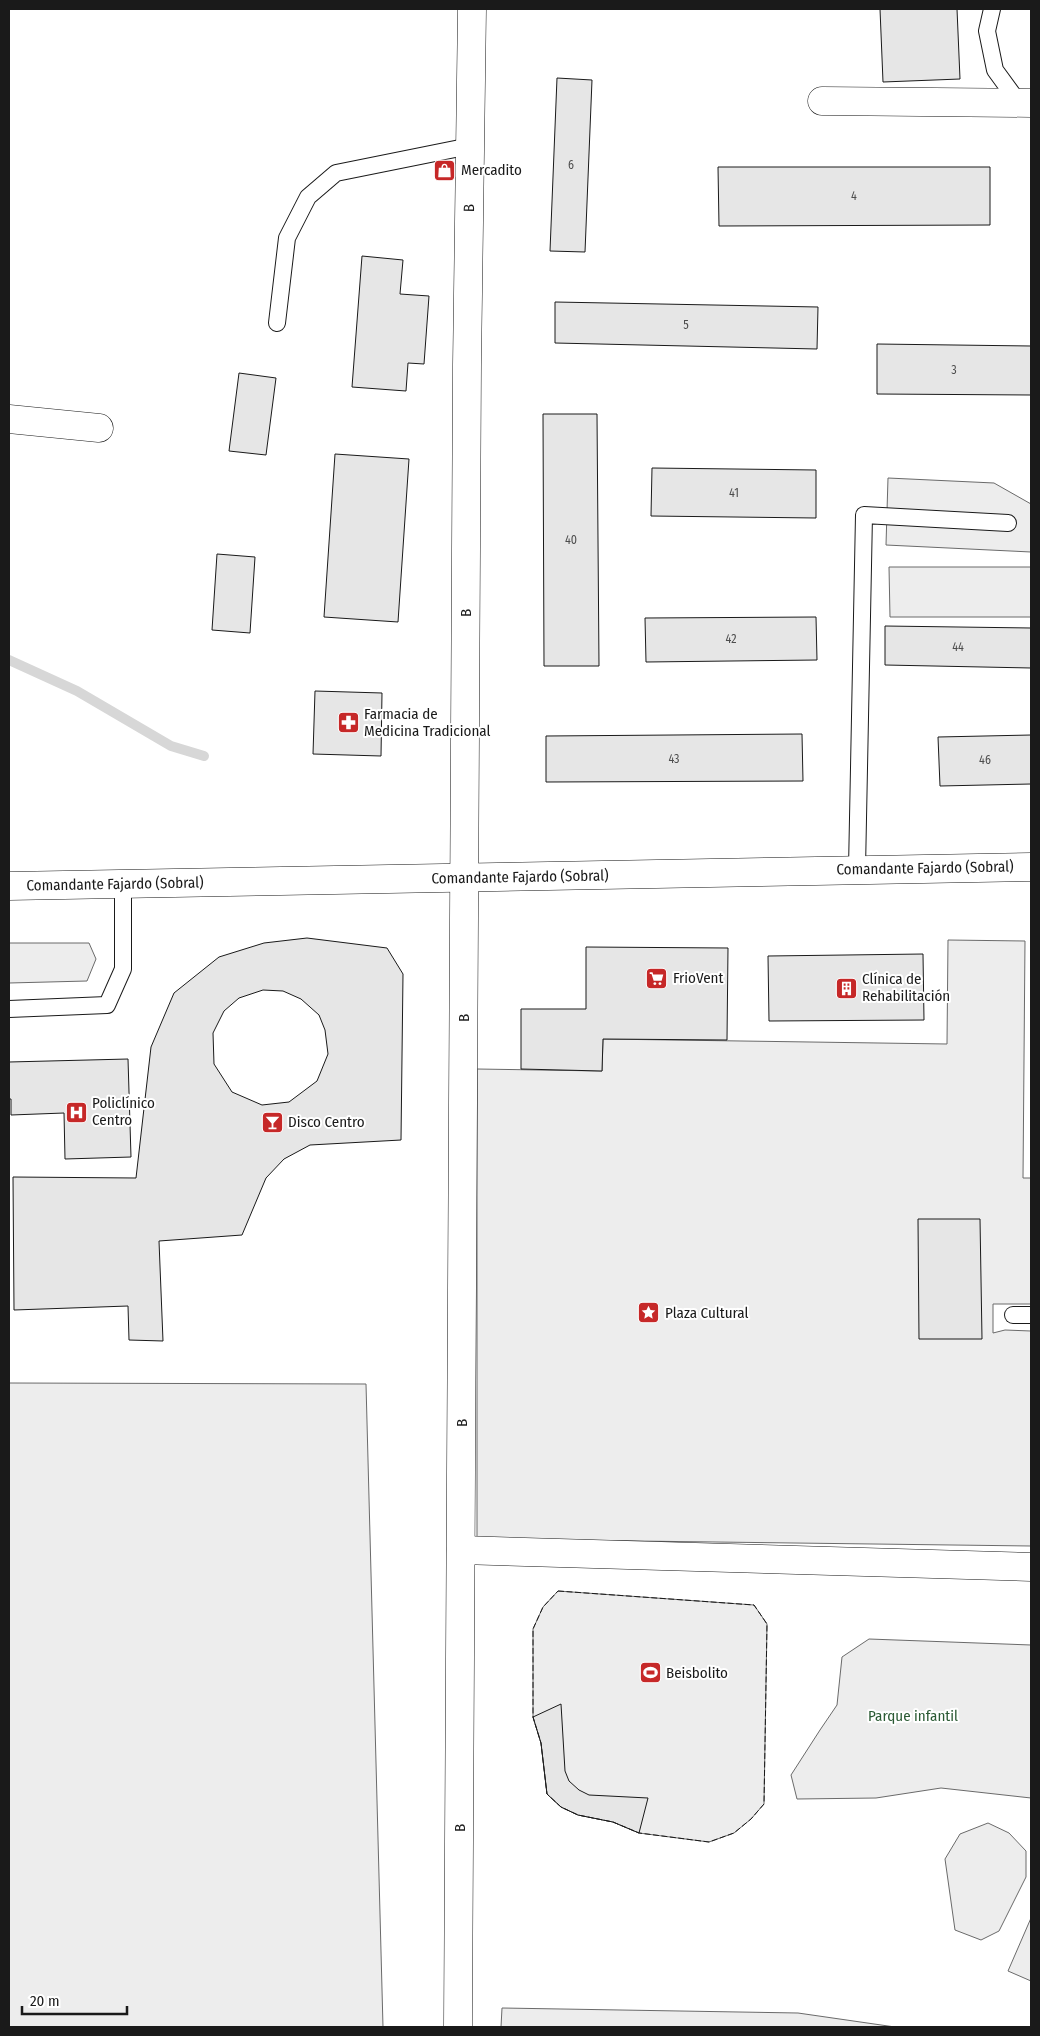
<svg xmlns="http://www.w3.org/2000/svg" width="1040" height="2036" viewBox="0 0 1040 2036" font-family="'Fira Sans Condensed',sans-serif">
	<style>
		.built { fill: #ededed; stroke: #6a6a6a }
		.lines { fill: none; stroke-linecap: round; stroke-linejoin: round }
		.stream { stroke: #d7d7d7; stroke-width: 10 }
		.building { fill: #e6e6e6; stroke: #1a1a1a; fill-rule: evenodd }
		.service-casing { stroke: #1a1a1a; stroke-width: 18 }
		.minor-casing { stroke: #1a1a1a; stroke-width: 29 }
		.secondary-casing { stroke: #1a1a1a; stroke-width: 29 }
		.service { stroke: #fff; stroke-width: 16 }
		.minor { stroke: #fff; stroke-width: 28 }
		.secondary { stroke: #fff; stroke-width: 28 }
		.fence { stroke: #1a1a1a; stroke-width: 1; stroke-dasharray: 6 2.5; stroke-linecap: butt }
		.labels { text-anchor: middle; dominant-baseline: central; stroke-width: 4; stroke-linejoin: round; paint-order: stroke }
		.number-label { font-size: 12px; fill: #4d4d4d }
		.poi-label { font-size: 15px; fill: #1a1a1a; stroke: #fff; text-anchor: start }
		.street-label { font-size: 15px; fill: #1a1a1a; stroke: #fff }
		.park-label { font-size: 15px; fill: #2b5a34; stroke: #fff }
	</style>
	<rect width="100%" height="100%" fill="#fff"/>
	<g class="built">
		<path d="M888,478L994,483L1031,504V552L886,545Z"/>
		<path d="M889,567H1031V617H890Z"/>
		<path d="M948,940L1025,941L1023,1178H1031V1304H993V1333L1005,1330L1031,1331V1546L477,1539V1069L602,1071L603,1039L947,1044Z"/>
		<path d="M9,943H89L96,959L87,981L9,983Z"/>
		<path d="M9,1383L366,1384L383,2027H9Z"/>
		<path d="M558,1591L754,1605L767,1624L764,1804L751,1819L734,1833L709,1842L639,1833L613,1822L578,1815L561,1807L547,1794L541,1743L533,1717V1629L543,1607Z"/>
		<path d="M869,1639L1031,1645V1798L941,1788L876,1798L797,1799L791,1775L820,1730L837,1705L842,1657Z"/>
		<path d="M988,1823L1009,1833L1026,1851V1877L999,1931L981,1940L955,1930L945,1859L960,1834Z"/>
		<path d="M1031,1918V1981L1008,1971Z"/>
		<path d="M502,2008L798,2013L895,2027H501Z"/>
	</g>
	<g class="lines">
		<path class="stream" d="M9,660L77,691L171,746L204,756"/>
	</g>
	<g class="building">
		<path d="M880,9H957L960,79L883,82Z"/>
		<path d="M557,78L592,80L585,252L550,251Z"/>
		<path d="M718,167H990V225L719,226Z"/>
		<path d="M362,256L403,260L400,294L429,296L424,364L408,363L406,391L352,387Z"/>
		<path d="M555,302L818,307L817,349L555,343Z"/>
		<path d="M877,344L1031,346V395L877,394Z"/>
		<path d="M239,373L276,378L266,455L229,451Z"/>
		<path d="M543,414H597L599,666H544Z"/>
		<path d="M335,454L409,459L398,622L324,617Z"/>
		<path d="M652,468L816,470V518L651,516Z"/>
		<path d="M217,554L255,557L250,633L212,630Z"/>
		<path d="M816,617L817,660L646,662L645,618Z"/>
		<path d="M885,626L1031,628V668L885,665Z"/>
		<path d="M315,691L382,693L381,756L313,754Z"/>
		<path d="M802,734L803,781L546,782V736Z"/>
		<path d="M1031,735V784L940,786L938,737Z"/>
		<path d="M307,938L387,948L403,974L401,1140L310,1145L284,1159L266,1178L242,1235L159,1241L163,1341L129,1340L128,1306L14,1310L13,1177L136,1178L151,1047L174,993L219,957L264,943ZM263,990L283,991L301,999L319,1015L325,1030L328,1054L317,1081L289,1102L262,1105L232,1092L214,1064L213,1033L224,1011L239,998Z"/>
		<path d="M586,947L728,948L727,1040L603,1039L602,1071L521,1069V1009H586Z"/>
		<path d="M923,954L924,1020L769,1021L768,956Z"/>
		<path d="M128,1059L131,1157L65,1159L64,1113L11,1115V1099H9V1062Z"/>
		<path d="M918,1219H980L982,1339H919Z"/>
		<path d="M561,1704L565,1771L569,1781L579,1790L589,1795L648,1798L639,1833L613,1822L578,1815L561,1807L547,1794L541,1743L533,1717Z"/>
	</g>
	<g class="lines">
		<defs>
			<g id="service">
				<path d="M992,9L987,31L995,70L1019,103"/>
				<path d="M277,323L287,238L308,197L336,173L470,146"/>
				<path d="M857,869L864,515L1008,523"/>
				<path d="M9,1009L107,1005L123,969V885"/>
				<path d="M1013,1315H1031"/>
			</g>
			<g id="minor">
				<path d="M822,101L1031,103"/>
				<path d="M9,419L99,428"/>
				<path d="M461,1550L1031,1567"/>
				<path d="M458,2027L467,365L472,9"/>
			</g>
			<path id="secondary" d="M9,886L1031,867"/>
		</defs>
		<use href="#service" class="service-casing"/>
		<use href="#minor" class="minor-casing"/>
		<use href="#secondary" class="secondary-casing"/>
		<use href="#service" class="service"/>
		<use href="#minor" class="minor"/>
		<use href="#secondary" class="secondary"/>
		<path class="fence" d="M558,1591L754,1605L767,1624L764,1804L751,1819L734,1833L709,1842L639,1833L613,1822L578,1815L561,1807L547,1794L541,1743L533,1717V1629L543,1607Z"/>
	</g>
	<defs>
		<symbol id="shop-square" viewBox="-11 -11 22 22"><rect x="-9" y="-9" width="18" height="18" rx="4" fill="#c62828" stroke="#fff"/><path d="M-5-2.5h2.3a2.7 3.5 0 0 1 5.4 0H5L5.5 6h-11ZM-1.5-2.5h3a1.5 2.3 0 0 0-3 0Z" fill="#fff"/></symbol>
		<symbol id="pharmacy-square" viewBox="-11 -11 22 22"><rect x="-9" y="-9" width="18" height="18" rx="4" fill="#c62828" stroke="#fff"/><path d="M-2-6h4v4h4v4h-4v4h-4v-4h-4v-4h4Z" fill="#fff"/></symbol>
		<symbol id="supermarket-square" viewBox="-11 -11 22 22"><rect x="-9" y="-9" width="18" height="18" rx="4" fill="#c62828" stroke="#fff"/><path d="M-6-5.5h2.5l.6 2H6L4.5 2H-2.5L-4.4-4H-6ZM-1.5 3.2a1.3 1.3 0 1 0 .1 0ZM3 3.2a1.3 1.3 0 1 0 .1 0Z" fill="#fff"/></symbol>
		<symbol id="building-square" viewBox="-11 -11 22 22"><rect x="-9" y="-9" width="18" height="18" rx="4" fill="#c62828" stroke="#fff"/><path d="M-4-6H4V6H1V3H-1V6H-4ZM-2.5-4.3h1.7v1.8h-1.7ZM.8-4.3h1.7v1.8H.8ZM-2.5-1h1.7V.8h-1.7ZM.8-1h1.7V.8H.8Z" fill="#fff"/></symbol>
		<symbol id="hospital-square" viewBox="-11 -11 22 22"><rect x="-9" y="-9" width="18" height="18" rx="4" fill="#c62828" stroke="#fff"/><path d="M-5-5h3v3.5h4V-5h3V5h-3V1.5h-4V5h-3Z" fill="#fff"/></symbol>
		<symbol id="bar-square" viewBox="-11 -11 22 22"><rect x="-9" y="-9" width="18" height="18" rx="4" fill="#c62828" stroke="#fff"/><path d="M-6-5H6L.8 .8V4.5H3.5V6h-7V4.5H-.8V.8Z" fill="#fff"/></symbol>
		<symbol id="sight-square" viewBox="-11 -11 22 22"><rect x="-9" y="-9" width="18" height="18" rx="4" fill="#c62828" stroke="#fff"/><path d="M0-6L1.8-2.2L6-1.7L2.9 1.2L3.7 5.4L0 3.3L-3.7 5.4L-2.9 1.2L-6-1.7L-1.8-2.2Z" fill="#fff"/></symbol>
		<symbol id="stadium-square" viewBox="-11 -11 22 22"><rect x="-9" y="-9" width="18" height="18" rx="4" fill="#c62828" stroke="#fff"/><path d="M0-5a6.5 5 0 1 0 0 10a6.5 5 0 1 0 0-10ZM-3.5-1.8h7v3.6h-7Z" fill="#fff"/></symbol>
	</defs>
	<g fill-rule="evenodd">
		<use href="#shop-square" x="432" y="158" width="25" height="25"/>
		<use href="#pharmacy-square" x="336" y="710" width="25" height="25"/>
		<use href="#supermarket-square" x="644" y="966" width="25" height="25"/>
		<use href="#building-square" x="834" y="976" width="25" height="25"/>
		<use href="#hospital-square" x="64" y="1100" width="25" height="25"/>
		<use href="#bar-square" x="260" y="1110" width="25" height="25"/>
		<use href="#sight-square" x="636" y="1300" width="25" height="25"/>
		<use href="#stadium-square" x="638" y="1660" width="25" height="25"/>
	</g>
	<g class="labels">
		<g class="number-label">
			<text x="571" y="165">6</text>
			<text x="854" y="196">4</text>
			<text x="686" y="325">5</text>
			<text x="954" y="370">3</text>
			<text x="734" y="493">41</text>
			<text x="571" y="540">40</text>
			<text x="731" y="639">42</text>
			<text x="958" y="647">44</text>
			<text x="674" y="759">43</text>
			<text x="985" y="760">46</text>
		</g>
		<g class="poi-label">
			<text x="461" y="170">Mercadito</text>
			<text x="364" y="714">Farmacia de<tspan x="364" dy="17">Medicina Tradicional</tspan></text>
			<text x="673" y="978">FrioVent</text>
			<text x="862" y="979">Clínica de<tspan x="862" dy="17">Rehabilitación</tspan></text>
			<text x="92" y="1103">Policlínico<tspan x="92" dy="17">Centro</tspan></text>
			<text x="288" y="1122">Disco Centro</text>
			<text x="665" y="1313">Plaza Cultural</text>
			<text x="666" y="1673">Beisbolito</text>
		</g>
		<g class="street-label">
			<text transform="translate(469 208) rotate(-89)">B</text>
			<text transform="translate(466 613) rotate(-90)">B</text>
			<text transform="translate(925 868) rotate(-1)">Comandante Fajardo (Sobral)</text>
			<text transform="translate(520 877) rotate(-1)">Comandante Fajardo (Sobral)</text>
			<text transform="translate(115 884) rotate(-1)">Comandante Fajardo (Sobral)</text>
			<text transform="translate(464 1018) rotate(-90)">B</text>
			<text transform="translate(462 1423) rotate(-90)">B</text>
			<text transform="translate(460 1828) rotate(-90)">B</text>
		</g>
		<g class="park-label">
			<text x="913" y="1716">Parque infantil</text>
		</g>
	</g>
	<rect width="1040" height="2036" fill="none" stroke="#1a1a1a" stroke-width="20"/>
	<path d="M22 2006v8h105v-8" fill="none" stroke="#1a1a1a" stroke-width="2.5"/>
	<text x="30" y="2006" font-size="15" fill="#1a1a1a" stroke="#ffffff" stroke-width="4" paint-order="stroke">20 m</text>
</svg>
